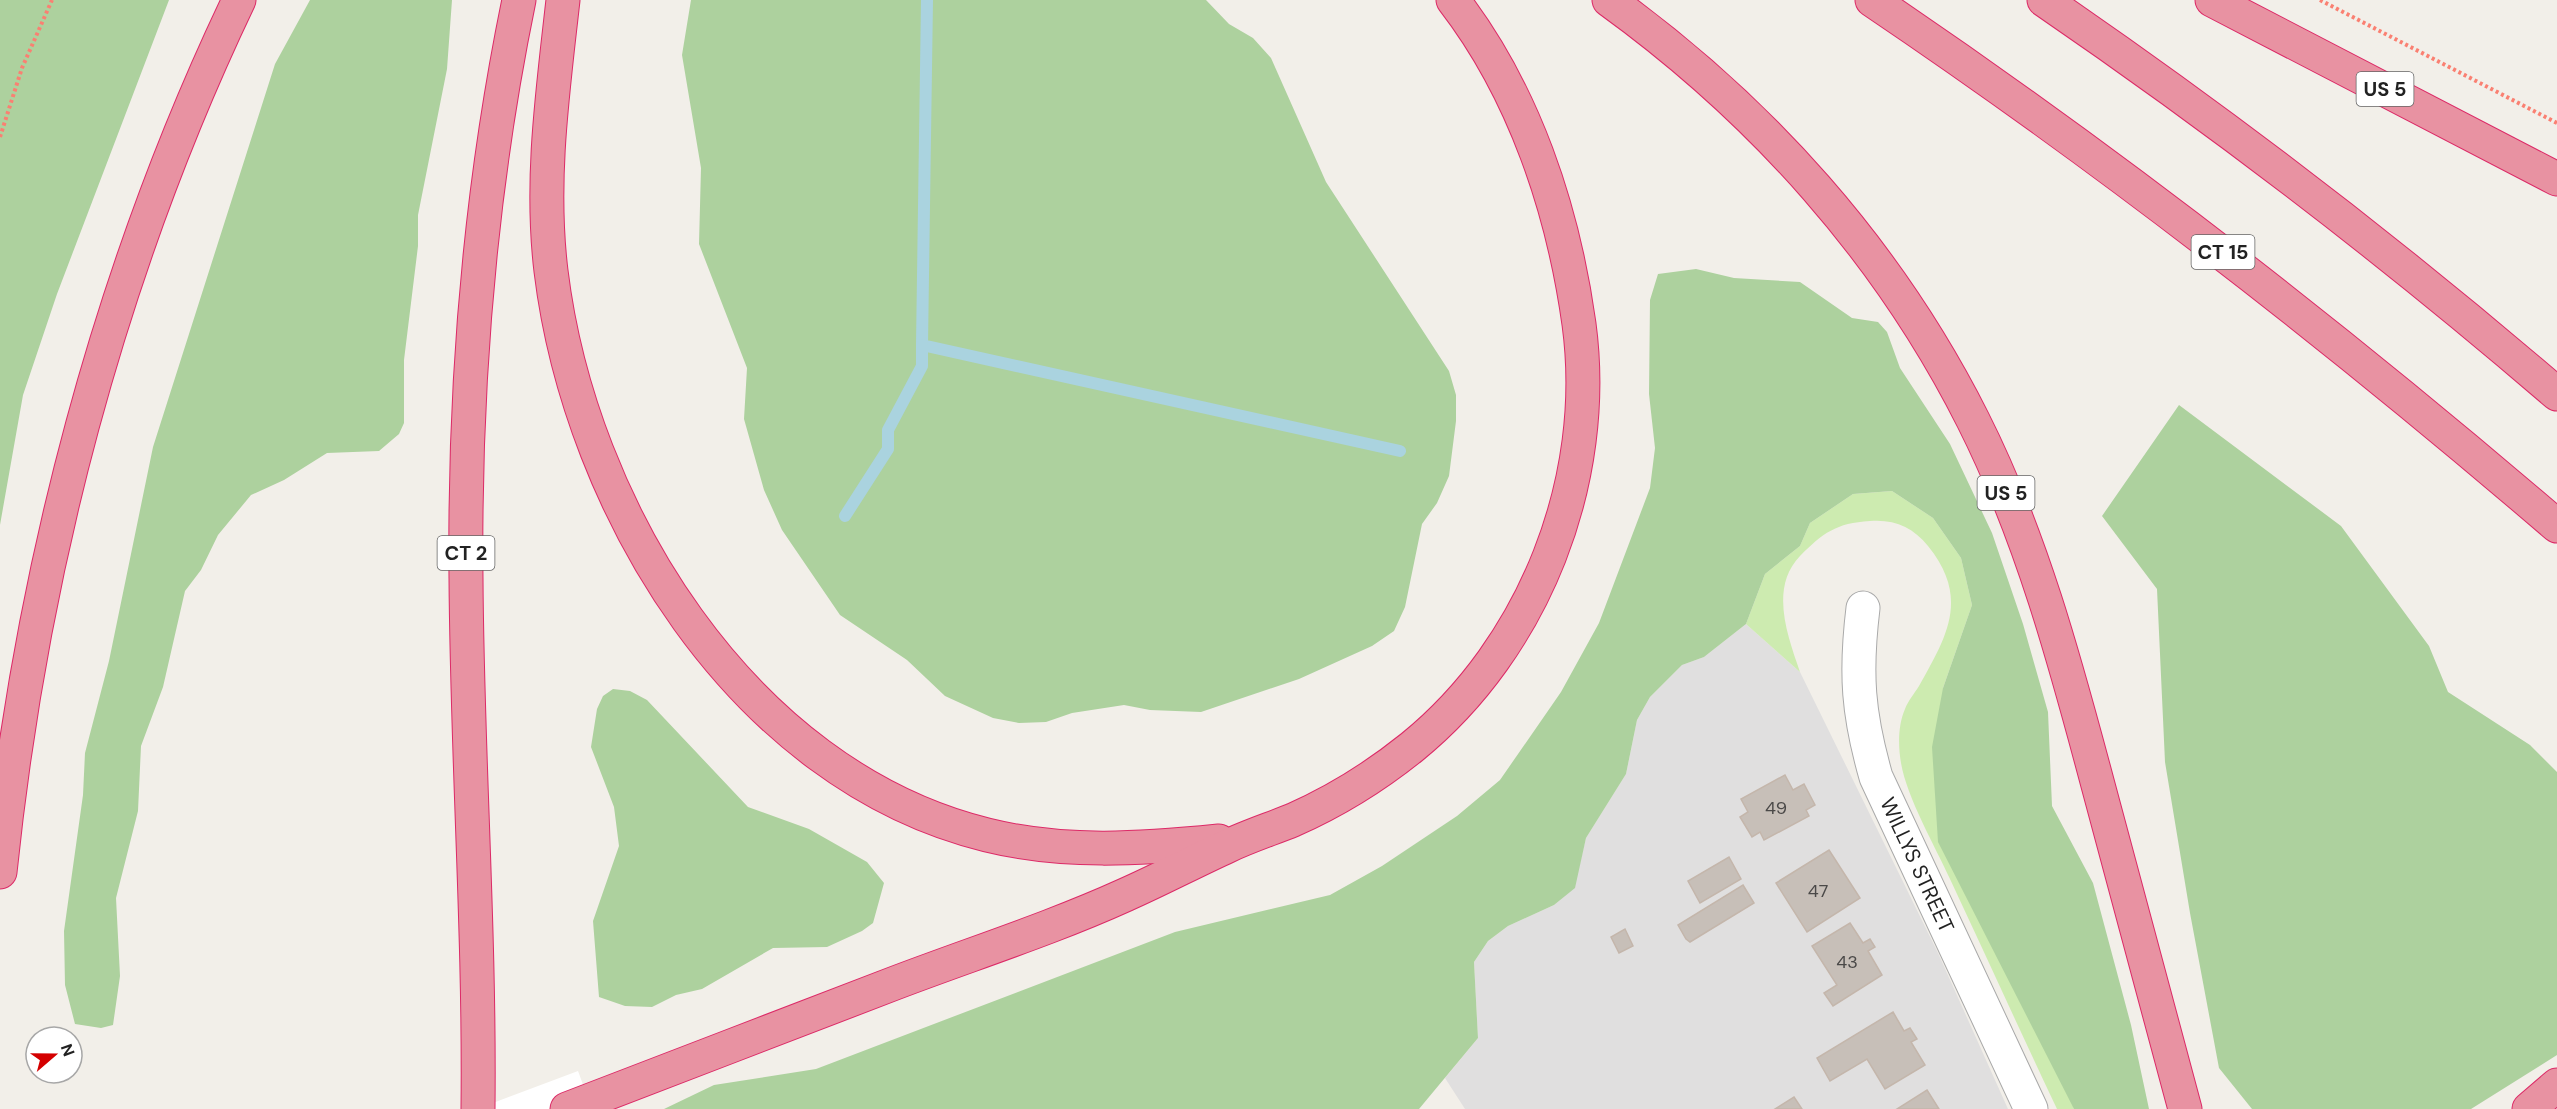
<svg xmlns="http://www.w3.org/2000/svg" width="2557" height="1109" viewBox="0 0 2557 1109" font-family="'DM Sans',sans-serif">
	<style>
		.residential { fill: #e0dfdf }
		.grass { fill: #cdebb0 }
		.forest { fill: #add19e }
		.pier { fill: #fff }
		.lines { fill: none; stroke-linecap: round; stroke-linejoin: round }
		.stream { stroke: #aad3df; stroke-width: 12 }
		.building { fill: #c7bfb8; stroke: #c4b6ab; stroke-width: 1.5 }
		.street-casing { stroke: #a9a9a9; stroke-width: 35 }
		.highway-casing { stroke: #dc2a67; stroke-width: 35 }
		.path { stroke: #fa8072; stroke-width: 4; stroke-dasharray: 3 3; stroke-linecap: butt }
		.street { stroke: #fff; stroke-width: 33 }
		.highway { stroke: #e892a2; stroke-width: 33 }
		.labels { text-anchor: middle; dominant-baseline: central; stroke-width: 4.5; stroke-linejoin: round; paint-order: stroke }
		.number-label { font-size: 18px; fill: #4b4948 }
		.shield { fill: #fff; stroke: #646464; stroke-width: 1.5 }
		.shield-label { font-size: 20px; font-weight: bold; fill: #222 }
		.street-label { font-size: 21px; fill: #222; stroke: #fff }
	</style>
	<rect width="100%" height="100%" fill="#f2efe9"/>
	<path class="residential" d="M1746,624L1800,672L1938,953L2008,1109H1465L1445,1078L1478,1038L1474,962L1488,941L1508,926L1554,905L1574,888L1586,838L1626,774L1637,720L1650,697L1682,665L1704,657Z"/>
	<path class="grass" d="M1892,491L1933,518L1961,558L1972,605L1943,688L2074,1109H2057C2021,1033 1986,956 1950,879C1935,846 1907,798 1901,763C1898,746 1898,725 1905,709C1908,701 1914,694 1919,686C1947,636 1970,598 1928,546C1913,527 1894,519 1870,521C1836,523 1823,533 1800,556C1769,588 1788,637 1800,672L1746,624L1765,574L1800,546L1810,523L1853,494Z"/>
	<g class="forest">
		<path d="M0,0H169L57,294L23,395L0,525Z"/>
		<path d="M310,0H452L447,69L418,215V246L404,360V423L399,434L379,451L327,453L284,480L251,495L218,535L201,570L185,591L163,687L141,746L138,811L116,898L120,976L113,1025L101,1028L75,1024L65,985L64,931L83,795L85,753L109,661L153,447L275,64Z"/>
		<path d="M691,0H1206L1229,24L1253,38L1271,58L1326,182L1449,371L1456,395V421L1449,476L1437,503L1422,524L1405,607L1394,631L1372,646L1299,679L1201,712L1150,710L1124,705L1072,713L1046,722L1019,723L993,718L945,696L907,660L840,615L782,530L764,490L744,419L747,368L699,244L701,168L682,55Z"/>
		<path d="M1696,269L1734,278L1800,282L1852,318L1878,322L1887,332L1900,368L1950,444L1992,533L2023,624L2048,712L2052,806L2093,883L2131,1025L2149,1109H2074L1938,842L1932,747L1943,688L1972,605L1961,558L1933,518L1892,491L1853,494L1810,523L1800,546L1765,574L1746,624L1704,657L1682,665L1650,697L1637,720L1626,774L1586,838L1575,888L1554,905L1508,926L1488,941L1474,962L1478,1038L1419,1109H664L714,1085L816,1069L1175,932L1330,895L1382,866L1457,816L1500,780L1561,692L1599,623L1650,488L1655,448L1649,394L1650,300L1658,274Z"/>
		<path d="M2179,405L2341,526L2429,646L2448,692L2530,745L2557,772V1055L2471,1109H2252L2219,1068L2190,913L2165,762L2157,589L2102,516Z"/>
		<path d="M613,689L630,691L647,700L748,807L809,829L867,862L884,883L873,923L862,931L827,947L773,948L702,989L676,995L652,1007L625,1006L599,997L593,921L619,846L614,807L591,747L597,709L603,696Z"/>
	</g>
	<path class="pier" d="M578,1071L592,1109H477Z"/>
	<g class="lines">
		<g class="stream">
			<path d="M927,0L922,345L1400,451"/>
			<path d="M845,516L888,449V430L922,366V345"/>
		</g>
	</g>
	<g class="building">
		<path d="M1785,775L1793,790L1804,784L1815,805L1806,810L1809,816L1764,840L1760,832L1752,837L1740,817L1748,812L1741,799Z"/>
		<path d="M1829,850L1860,898L1807,932L1776,883Z"/>
		<path d="M1729,857L1741,879L1700,903L1688,881Z"/>
		<path d="M1743,885L1754,903L1690,942L1686,939L1678,925Z"/>
		<path d="M1850,923L1863,943L1870,939L1875,947L1868,951L1882,975L1833,1006L1824,993L1837,985L1812,946Z"/>
		<path d="M1625,929L1633,946L1619,953L1611,937Z"/>
		<path d="M1893,1012L1904,1031L1910,1028L1917,1039L1911,1042L1925,1065L1885,1089L1867,1059L1830,1081L1817,1058Z"/>
		<path d="M1927,1090L1939,1109H1897Z"/>
		<path d="M1794,1097L1802,1109H1775Z"/>
	</g>
	<g class="lines">
		<defs>
			<path id="street" d="M1863,608C1855,674 1858,714 1876,777L2031,1109"/>
			<g id="highway">
				<path d="M563,0C553,90 540,180 551,271C580,509 742,775 987,835C1064,854 1140,849 1219,841"/>
				<path d="M1609,0C1761,110 1888,251 1973,420C2031,535 2065,661 2098,785C2127,893 2156,1001 2185,1109"/>
				<path d="M1872,0C2112,162 2338,338 2557,526"/>
				<path d="M2044,0C2222,122 2393,253 2557,394"/>
				<path d="M2212,0L2557,179"/>
				<path d="M0,872C31,572 109,272 239,0"/>
				<path d="M478,1109C480,932 467,755 466,578C464,385 480,189 519,0"/>
				<path d="M567,1109C676,1067 786,1025 895,983C971,954 1050,929 1125,895C1159,880 1193,862 1228,846C1249,836 1271,829 1293,820C1336,801 1376,776 1412,747C1535,647 1600,479 1579,324C1563,209 1524,92 1453,0"/>
				<path d="M2529,1109L2557,1085"/>
			</g>
		</defs>
		<use href="#street" class="street-casing"/>
		<use href="#highway" class="highway-casing"/>
		<g class="path">
			<path d="M2320,0L2557,123"/>
			<path d="M0,137L22,68L52,0"/>
		</g>
		<use href="#street" class="street"/>
		<use href="#highway" class="highway"/>
	</g>
	<g class="labels">
		<g class="number-label">
			<text x="1776" y="808">49</text>
			<text x="1818" y="891">47</text>
			<text x="1847" y="962">43</text>
		</g>
		<g class="shield">
			<rect x="2356.5" y="72" width="57" height="34" rx="4.5"/>
			<rect x="2191.5" y="235" width="63" height="34" rx="4.5"/>
			<rect x="1977.5" y="476" width="57" height="34" rx="4.5"/>
			<rect x="437.5" y="536" width="57" height="34" rx="4.5"/>
		</g>
		<g class="shield-label">
			<text x="2385" y="89">US 5</text>
			<text x="2223" y="252">CT 15</text>
			<text x="2006" y="493">US 5</text>
			<text x="466" y="553">CT 2</text>
		</g>
		<g class="street-label">
			<text transform="translate(1917 865) rotate(65)">WILLYS STREET</text>
		</g>
	</g>
	<g transform="translate(54 1055) rotate(70)"><circle r="28" fill="#ffffff" stroke="#a7a7a7" stroke-width="1.5"/>
	<path d="M0-4.5L10 22L0 15L-10 22Z" fill="#d40000"/>
	<text y="-9" font-size="16" font-weight="bold" text-anchor="middle" fill="#222222">N</text>
	</g>
</svg>
